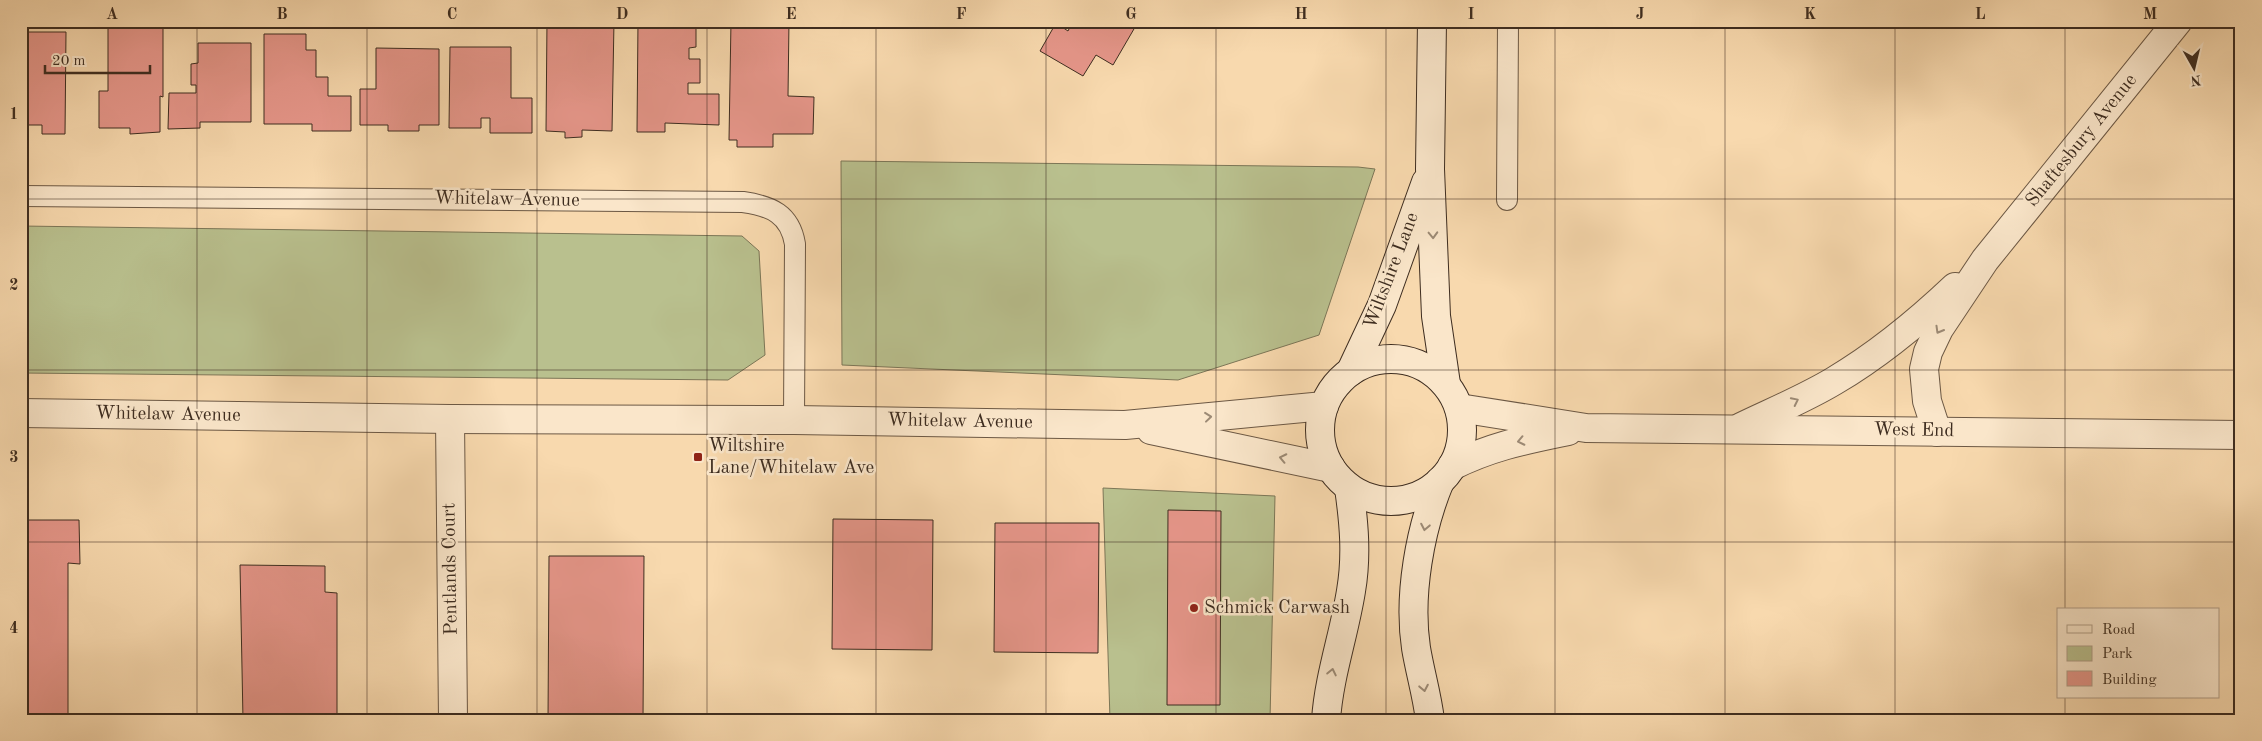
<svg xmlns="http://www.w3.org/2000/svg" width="2262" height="741" viewBox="0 0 2262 741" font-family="'Old Standard TT',serif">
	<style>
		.green { fill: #b9c08e; stroke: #7c7657 }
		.building { fill: #e6968a; stroke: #3e2d20 }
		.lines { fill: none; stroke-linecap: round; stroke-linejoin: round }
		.service-casing { stroke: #6c5844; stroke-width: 22 }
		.minor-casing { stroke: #6c5844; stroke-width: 30 }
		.tertiary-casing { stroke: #6c5844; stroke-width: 30 }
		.secondary-casing { stroke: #3e2d20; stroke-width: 30 }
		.service { stroke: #fae6ca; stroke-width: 20 }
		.minor { stroke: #fae6ca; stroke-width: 28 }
		.tertiary { stroke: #fae6ca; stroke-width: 28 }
		.secondary { stroke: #fae6ca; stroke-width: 28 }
		.oneway { stroke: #9c8a75 }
		.grid { fill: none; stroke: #3e2d20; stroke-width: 1; stroke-opacity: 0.55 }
		.poi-dot { fill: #8f2418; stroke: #fae6ca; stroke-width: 2 }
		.labels { text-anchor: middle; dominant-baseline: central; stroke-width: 5; stroke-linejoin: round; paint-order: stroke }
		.street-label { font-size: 19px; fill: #3e2d20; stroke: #fae6ca }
		.poi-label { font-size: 19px; fill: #3e2d20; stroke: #fae6ca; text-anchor: start }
		.neatline { fill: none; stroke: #3e2d20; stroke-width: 2 }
		.grid-label { font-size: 16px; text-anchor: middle; font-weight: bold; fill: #3e2d20 }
	</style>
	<rect width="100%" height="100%" fill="#f8d9ae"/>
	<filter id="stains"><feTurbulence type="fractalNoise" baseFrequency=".004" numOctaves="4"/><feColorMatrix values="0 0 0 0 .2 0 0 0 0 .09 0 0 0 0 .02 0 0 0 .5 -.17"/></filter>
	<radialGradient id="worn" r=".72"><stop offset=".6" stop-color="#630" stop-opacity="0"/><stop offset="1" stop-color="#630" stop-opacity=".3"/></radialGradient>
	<g class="green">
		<path d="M841,161L1358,167L1375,169L1319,335L1178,380L842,365Z"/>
		<path d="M21,226L742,236L759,251L765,355L728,380L21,373Z"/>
		<path d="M1103,488L1275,496L1270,720H1110Z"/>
	</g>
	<g class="building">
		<path d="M108,21H163V97L160,96V132L130,134V128H99V91H108Z"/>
		<path d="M547,21H614L612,131L582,130V137L565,138V132L546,131Z"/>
		<path d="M638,21H696V47L689,48V59H700V83H688V94H719V125L665,123V132H637Z"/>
		<path d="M731,21H789L788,96L814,97L813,134H773V147H737V140H729Z"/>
		<path d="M1073,21H1151L1148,27L1138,22L1113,65L1096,55L1083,76L1040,51L1056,23L1068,31Z"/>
		<path d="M21,32H66L65,134H42V125H21Z"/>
		<path d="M264,34H306V50H316V77H328V96H351V131H312V124H264Z"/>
		<path d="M198,43H251V122H200V128L168,129L169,93H196V85H191V64L198,63Z"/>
		<path d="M450,47H511V98H532V133H490V118H481V128H449Z"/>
		<path d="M376,48L439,49V125H419V131H388V125H360V89H376Z"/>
		<path d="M1168,510L1221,511L1220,705H1167Z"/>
		<path d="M833,519L933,520L932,650L832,649Z"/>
		<path d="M21,520H79L80,564L68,563V720H21Z"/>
		<path d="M995,523H1099L1098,653L994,652Z"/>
		<path d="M549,556H644L643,720H548Z"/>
		<path d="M240,565L325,566V592L337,593V720H243Z"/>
		<rect x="1118" y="714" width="20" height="6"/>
	</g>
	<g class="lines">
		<defs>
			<g id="service">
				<path d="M21,196L743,202C771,206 790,214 795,244L794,420"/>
				<path d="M1507,200L1508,21"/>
			</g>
			<g id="minor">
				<path d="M1459,408L1586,428L2241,435"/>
				<path d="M450,419L453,720"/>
				<path d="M1741,427C1772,412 1804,399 1834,381C1878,355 1918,322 1955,287"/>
				<path d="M1937,432L1927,401L1924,369L1928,352L1939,329L1985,260L2178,21"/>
				<path d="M1452,466C1492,446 1525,440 1568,431"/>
			</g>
			<g id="tertiary">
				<path d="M21,413L450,419L794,420L1125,425L1324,406"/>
				<path d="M1151,430L1331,468"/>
			</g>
			<g id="secondary">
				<path d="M1432,21L1430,169L1436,316L1446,384"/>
				<circle cx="1391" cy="430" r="71"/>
				<path d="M1351,371L1382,305L1426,182"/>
				<path d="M1326,720C1329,676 1344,635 1351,591C1357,556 1354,523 1349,488"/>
				<path d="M1430,720C1427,695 1420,672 1416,648C1408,595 1420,529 1440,481"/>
			</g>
		</defs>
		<use href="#service" class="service-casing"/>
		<use href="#minor" class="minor-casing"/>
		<use href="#tertiary" class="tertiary-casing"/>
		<use href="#secondary" class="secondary-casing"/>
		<use href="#service" class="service"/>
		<use href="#minor" class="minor"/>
		<use href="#tertiary" class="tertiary"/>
		<use href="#secondary" class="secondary"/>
	</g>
	<defs><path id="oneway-chevron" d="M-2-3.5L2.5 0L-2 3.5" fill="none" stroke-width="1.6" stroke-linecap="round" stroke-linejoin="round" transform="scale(1.25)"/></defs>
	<g class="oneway">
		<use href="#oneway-chevron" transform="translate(1433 235) rotate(88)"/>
		<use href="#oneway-chevron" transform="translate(1939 330) rotate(120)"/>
		<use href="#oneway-chevron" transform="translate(1795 401) rotate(-26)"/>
		<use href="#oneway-chevron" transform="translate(1208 417) rotate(-6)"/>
		<use href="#oneway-chevron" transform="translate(1521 441) rotate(168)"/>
		<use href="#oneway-chevron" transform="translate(1283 458) rotate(-168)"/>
		<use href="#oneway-chevron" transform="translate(1425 527) rotate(101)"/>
		<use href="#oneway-chevron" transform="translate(1332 672) rotate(-78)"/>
		<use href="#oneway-chevron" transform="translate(1424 688) rotate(79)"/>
	</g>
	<path class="grid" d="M197,21V720M367,21V720M537,21V720M707,21V720M876,21V720M1046,21V720M1216,21V720M1386,21V720M1555,21V720M1725,21V720M1895,21V720M2065,21V610M21,199H2241M21,370H2241M21,542H2241M2065,697V720"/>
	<g class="poi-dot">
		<rect x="693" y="452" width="10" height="10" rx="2.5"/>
		<circle cx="1194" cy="608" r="5"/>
	</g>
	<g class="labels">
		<g class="street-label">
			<text transform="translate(2082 141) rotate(-51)">Shaftesbury Avenue</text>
			<text transform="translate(507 200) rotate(1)">Whitelaw Avenue</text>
			<text transform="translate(1392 271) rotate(-69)">Wiltshire Lane</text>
			<text transform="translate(168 415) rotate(1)">Whitelaw Avenue</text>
			<text transform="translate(960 422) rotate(1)">Whitelaw Avenue</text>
			<text transform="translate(1914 431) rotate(1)">West End</text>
			<text transform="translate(451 569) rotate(-91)">Pentlands Court</text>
		</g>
		<g class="poi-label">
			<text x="708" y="446">Wiltshire<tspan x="708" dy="22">Lane/Whitelaw Ave</tspan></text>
			<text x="1204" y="608">Schmick Carwash</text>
		</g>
	</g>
	<rect width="2262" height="741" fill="none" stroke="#f8d9ae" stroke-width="55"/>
	<rect x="2057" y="608" width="162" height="90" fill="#fae6ca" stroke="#af9c86"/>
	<rect x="2067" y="625" width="25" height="8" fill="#fae6ca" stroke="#af9c86"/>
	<text x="2102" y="634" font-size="15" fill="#3e2d20">Road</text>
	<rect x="2067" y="646" width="25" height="15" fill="#b9c08e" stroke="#af9c86"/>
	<text x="2102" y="658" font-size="15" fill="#3e2d20">Park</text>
	<rect x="2067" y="671" width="25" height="15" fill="#e6968a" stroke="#af9c86"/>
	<text x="2102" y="684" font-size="15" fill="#3e2d20">Building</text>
	<g transform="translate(2194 68) rotate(172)" stroke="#fae6ca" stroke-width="4" paint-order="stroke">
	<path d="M0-4L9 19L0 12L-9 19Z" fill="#3e2d20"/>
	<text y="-8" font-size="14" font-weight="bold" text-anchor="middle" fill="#3e2d20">N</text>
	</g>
	<path d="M45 65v8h105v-8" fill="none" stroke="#3e2d20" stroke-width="2.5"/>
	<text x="52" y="65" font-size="15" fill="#3e2d20" stroke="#fae6ca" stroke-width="4" paint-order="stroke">20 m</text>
	<rect x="28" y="28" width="2206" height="686" class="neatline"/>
	<g class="grid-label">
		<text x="112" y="19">A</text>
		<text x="282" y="19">B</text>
		<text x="452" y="19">C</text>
		<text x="622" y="19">D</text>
		<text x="791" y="19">E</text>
		<text x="961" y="19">F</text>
		<text x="1131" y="19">G</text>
		<text x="1301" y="19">H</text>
		<text x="1471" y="19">I</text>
		<text x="1640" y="19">J</text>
		<text x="1810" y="19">K</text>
		<text x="1980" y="19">L</text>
		<text x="2150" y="19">M</text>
		<text x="14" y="119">1</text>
		<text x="14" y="290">2</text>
		<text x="14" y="462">3</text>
		<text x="14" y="633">4</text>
	</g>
	<rect width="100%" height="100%" filter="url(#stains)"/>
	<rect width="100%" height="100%" fill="url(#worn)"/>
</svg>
